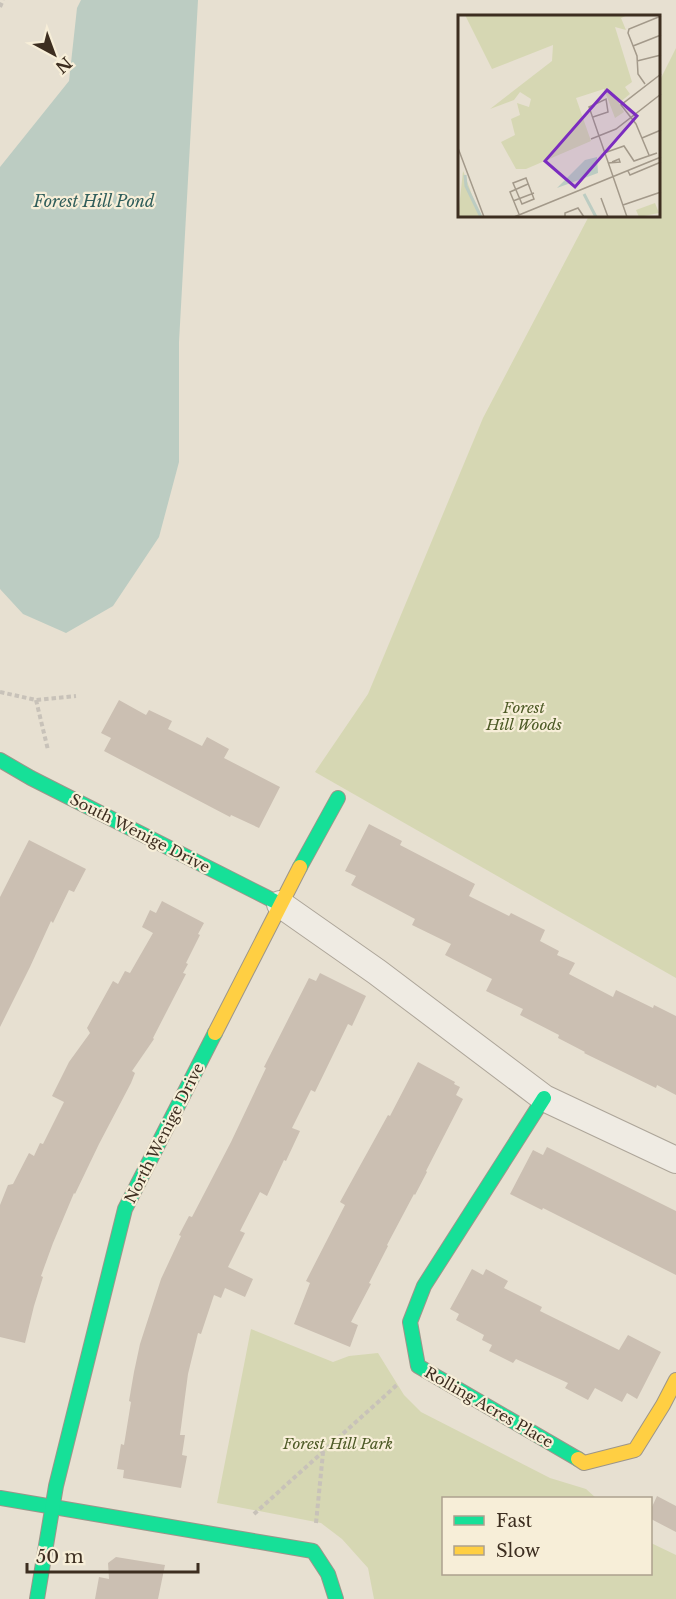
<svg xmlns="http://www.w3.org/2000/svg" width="676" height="1599" viewBox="0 0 676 1599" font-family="'Libre Baskerville',serif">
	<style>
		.green { fill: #d6d7b3 }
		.water { fill: #bcccc2 }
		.building { fill: #cbbfb2 }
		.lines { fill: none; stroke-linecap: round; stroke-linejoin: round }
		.street-casing { stroke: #ada599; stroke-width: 28 }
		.fast-casing { stroke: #9c958a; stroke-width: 16 }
		.slow-casing { stroke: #9c958a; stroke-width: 16 }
		.path { stroke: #c8c2b9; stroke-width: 4; stroke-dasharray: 4.5 3; stroke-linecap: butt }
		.street { stroke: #efebe3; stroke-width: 26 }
		.fast { stroke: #16e098; stroke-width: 14 }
		.slow { stroke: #ffcf43; stroke-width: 14 }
		.labels { text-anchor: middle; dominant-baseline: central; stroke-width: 4.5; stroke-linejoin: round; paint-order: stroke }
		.park-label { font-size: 15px; font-style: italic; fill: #4d5a26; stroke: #f7eed8 }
		.street-label { font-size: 15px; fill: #3d2e20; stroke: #f7eed8 }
		.water-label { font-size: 16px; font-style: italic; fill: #2f5d5a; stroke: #f7eed8 }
		.inset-river { fill: none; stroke: #bcccc2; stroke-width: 3 }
		.inset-road { fill: none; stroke: #a3998a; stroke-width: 1.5 }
		.view { fill: #7b2cbf; fill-opacity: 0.15; stroke: #7b2cbf; stroke-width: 3 }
		.inset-edge { fill: none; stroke: #3d2e20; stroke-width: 3 }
	</style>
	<rect width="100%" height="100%" fill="#e7e0d1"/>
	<g class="green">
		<path d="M676,48V978L315,772L368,694L483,418L589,216H660V80Z"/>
		<path d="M251,1329L333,1362L349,1356L378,1353L404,1395L421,1412L550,1478L586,1489L596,1498H444V1574H650L651,1543L676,1555V1599H374L368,1568L342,1539L321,1523L217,1503Z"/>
	</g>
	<path class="water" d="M81,0H198L179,342V462L159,537L113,606L66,633L23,614L0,589V167L69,81L77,8Z"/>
	<g class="building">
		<path d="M119,700L146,715L149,710L172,721L168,729L202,746L207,737L229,749L224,758L280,787L259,828L231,815L230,817L104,751L111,738L101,733Z"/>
		<path d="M369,824L402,841L400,845L475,884L469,896L509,916L511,913L545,930L540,941L559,951L557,955L575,963L569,974L613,997L616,990L653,1008L654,1005L676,1016V1095L657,1085L656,1088L584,1053L585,1052L558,1038L559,1035L520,1015L523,1009L486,991L492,979L445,955L451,944L412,925L415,919L351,885L356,876L345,871Z"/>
		<path d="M29,840L86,869L74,892L69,890L53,923L51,921L30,967L0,1027V897Z"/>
		<path d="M162,901L204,923L198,934L200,935L186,963L188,964L183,973L186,974L153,1038L154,1039L132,1071L135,1073L131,1083L99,1144L75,1194L74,1193L53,1243L41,1276L43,1277L34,1306L25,1343L0,1337V1205L8,1185L13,1184L29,1153L34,1156L40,1143L43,1144L64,1102L52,1096L69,1062L90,1033L87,1028L113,981L118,984L125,971L130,973L153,933L142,927L150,910L156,913Z"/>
		<path d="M320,973L366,996L352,1026L348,1024L315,1092L311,1090L292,1128L300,1131L286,1161L284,1160L267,1196L260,1192L240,1231L245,1233L228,1267L253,1279L245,1297L225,1288L221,1298L214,1295L201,1334L198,1333L188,1374L180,1435H185L182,1455L187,1456L181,1488L123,1478L124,1470L117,1469L121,1444L124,1445L131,1402L129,1401L134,1372L140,1344L161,1279L181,1236L179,1235L189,1216L192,1217L231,1142L266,1068L264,1067L309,978L316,981Z"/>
		<path d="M418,1062L455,1082L454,1084L460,1087L456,1095L463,1099L426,1171L427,1172L415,1195L414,1194L387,1245L388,1246L369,1283L371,1284L351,1322L358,1325L350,1347L294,1324L310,1283L306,1281L345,1205L340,1202L388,1115L390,1116Z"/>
		<path d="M547,1147L676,1211V1275L543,1208L542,1210L510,1194L533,1150L543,1155Z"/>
		<path d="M472,1269L483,1275L486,1269L508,1281L504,1288L542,1307L540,1311L619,1350L628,1335L661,1352L637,1399L627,1393L622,1402L595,1388L588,1400L565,1388L568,1383L516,1359L513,1363L489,1351L492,1345L482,1340L484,1335L456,1320L459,1314L450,1309Z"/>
		<path d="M657,1496L676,1506V1532L651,1519V1509Z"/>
		<path d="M116,1557L165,1565L158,1599H95L99,1577L109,1579L108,1563Z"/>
	</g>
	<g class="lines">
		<defs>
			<path id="street" d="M280,904L377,972L544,1098L676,1160"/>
			<g id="fast">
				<path d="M0,760L31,778L280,904"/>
				<path d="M300,867L338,798"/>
				<path d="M544,1098L424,1286L410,1322L418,1366L578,1459"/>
				<path d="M0,1498L313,1551L328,1574L336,1599"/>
				<path d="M37,1599L56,1486L125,1209L215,1033"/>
			</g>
			<g id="slow">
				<path d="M215,1033L300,867"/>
				<path d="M578,1459L584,1463L635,1450L663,1405L676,1380"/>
			</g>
		</defs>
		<use href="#street" class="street-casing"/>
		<use href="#fast" class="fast-casing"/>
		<use href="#slow" class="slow-casing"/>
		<g class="path">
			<path d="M0,7L3,0"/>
			<path d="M0,692L36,700L76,696"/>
			<path d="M36,700L48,750"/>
			<path d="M254,1514L398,1384"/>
			<path d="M316,1523L323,1453"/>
		</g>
		<use href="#street" class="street"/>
		<use href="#fast" class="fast"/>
		<use href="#slow" class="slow"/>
	</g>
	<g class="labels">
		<g class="park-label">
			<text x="524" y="707">Forest<tspan x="524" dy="17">Hill Woods</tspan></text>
			<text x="338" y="1443">Forest Hill Park</text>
		</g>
		<g class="street-label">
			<text transform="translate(140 833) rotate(27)">South Wenige Drive</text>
			<text transform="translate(164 1133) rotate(-63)">North Wenige Drive</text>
			<text transform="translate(489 1407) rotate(30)">Rolling Acres Place</text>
		</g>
		<g class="water-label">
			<text x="94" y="201">Forest Hill Pond</text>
		</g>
	</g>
	<g transform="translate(458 15)">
		<rect width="202" height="202" fill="#e7e0d1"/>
		<path d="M170,0L163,3L168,15L157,12L174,67L167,72L172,79L161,88L166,97L157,103L146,74L118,83L133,126L68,154H58L43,127L57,120L53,104L62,100L59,88L71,92L73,84L62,77L56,85L32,94L94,46L95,30L34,54L7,0ZM5,156L6,158L22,202H0ZM197,188L201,198L181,202L178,195Z" fill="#d6d7b3"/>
		<path d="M139,142L140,158L99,173L127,145Z" fill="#bcccc2"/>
		<path class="inset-river" d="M7,160L8,171L23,202M126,179L138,202"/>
		<path class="inset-road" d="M175,31L203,20M179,46L203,40M187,69L180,59L179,41L170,18L171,14L203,1M135,102L150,97L148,84L131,92L169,202M184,123L203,115M133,124L158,114L203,79M0,133L26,202M146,138L166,131L176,146L199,138M191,140L178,109L163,90L203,59M150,148L162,147L161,144L154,147M170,156L172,160L203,147M68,163L76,184L64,189L55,168ZM143,183L150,202M55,186L76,178M165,190L203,177M61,199L52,177L70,169M56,202L203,142M107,202V198L120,193L126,202"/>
		<path class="view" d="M149,75L179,101L117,172L87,146Z"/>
		<rect width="202" height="202" class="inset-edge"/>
	</g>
	<rect x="442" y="1497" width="210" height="78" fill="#f7eed8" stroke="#ada18e" stroke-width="1.5"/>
	<rect x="454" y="1516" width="30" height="9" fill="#16e098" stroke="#ada18e" stroke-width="1.5"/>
	<text x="496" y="1527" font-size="18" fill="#3d2e20">Fast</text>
	<rect x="454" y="1546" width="30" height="9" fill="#ffcf43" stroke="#ada18e" stroke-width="1.5"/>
	<text x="496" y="1557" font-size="18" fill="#3d2e20">Slow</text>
	<g transform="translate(54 54) rotate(139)" stroke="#f7eed8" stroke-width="4.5" paint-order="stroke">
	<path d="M0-4.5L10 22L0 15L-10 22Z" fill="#3d2e20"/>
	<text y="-9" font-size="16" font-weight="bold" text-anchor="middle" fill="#3d2e20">N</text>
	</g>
	<path d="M27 1563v9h171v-9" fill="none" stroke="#3d2e20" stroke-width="3"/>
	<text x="36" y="1563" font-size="18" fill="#3d2e20" stroke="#f7eed8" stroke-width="4.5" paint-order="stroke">50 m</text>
</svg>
